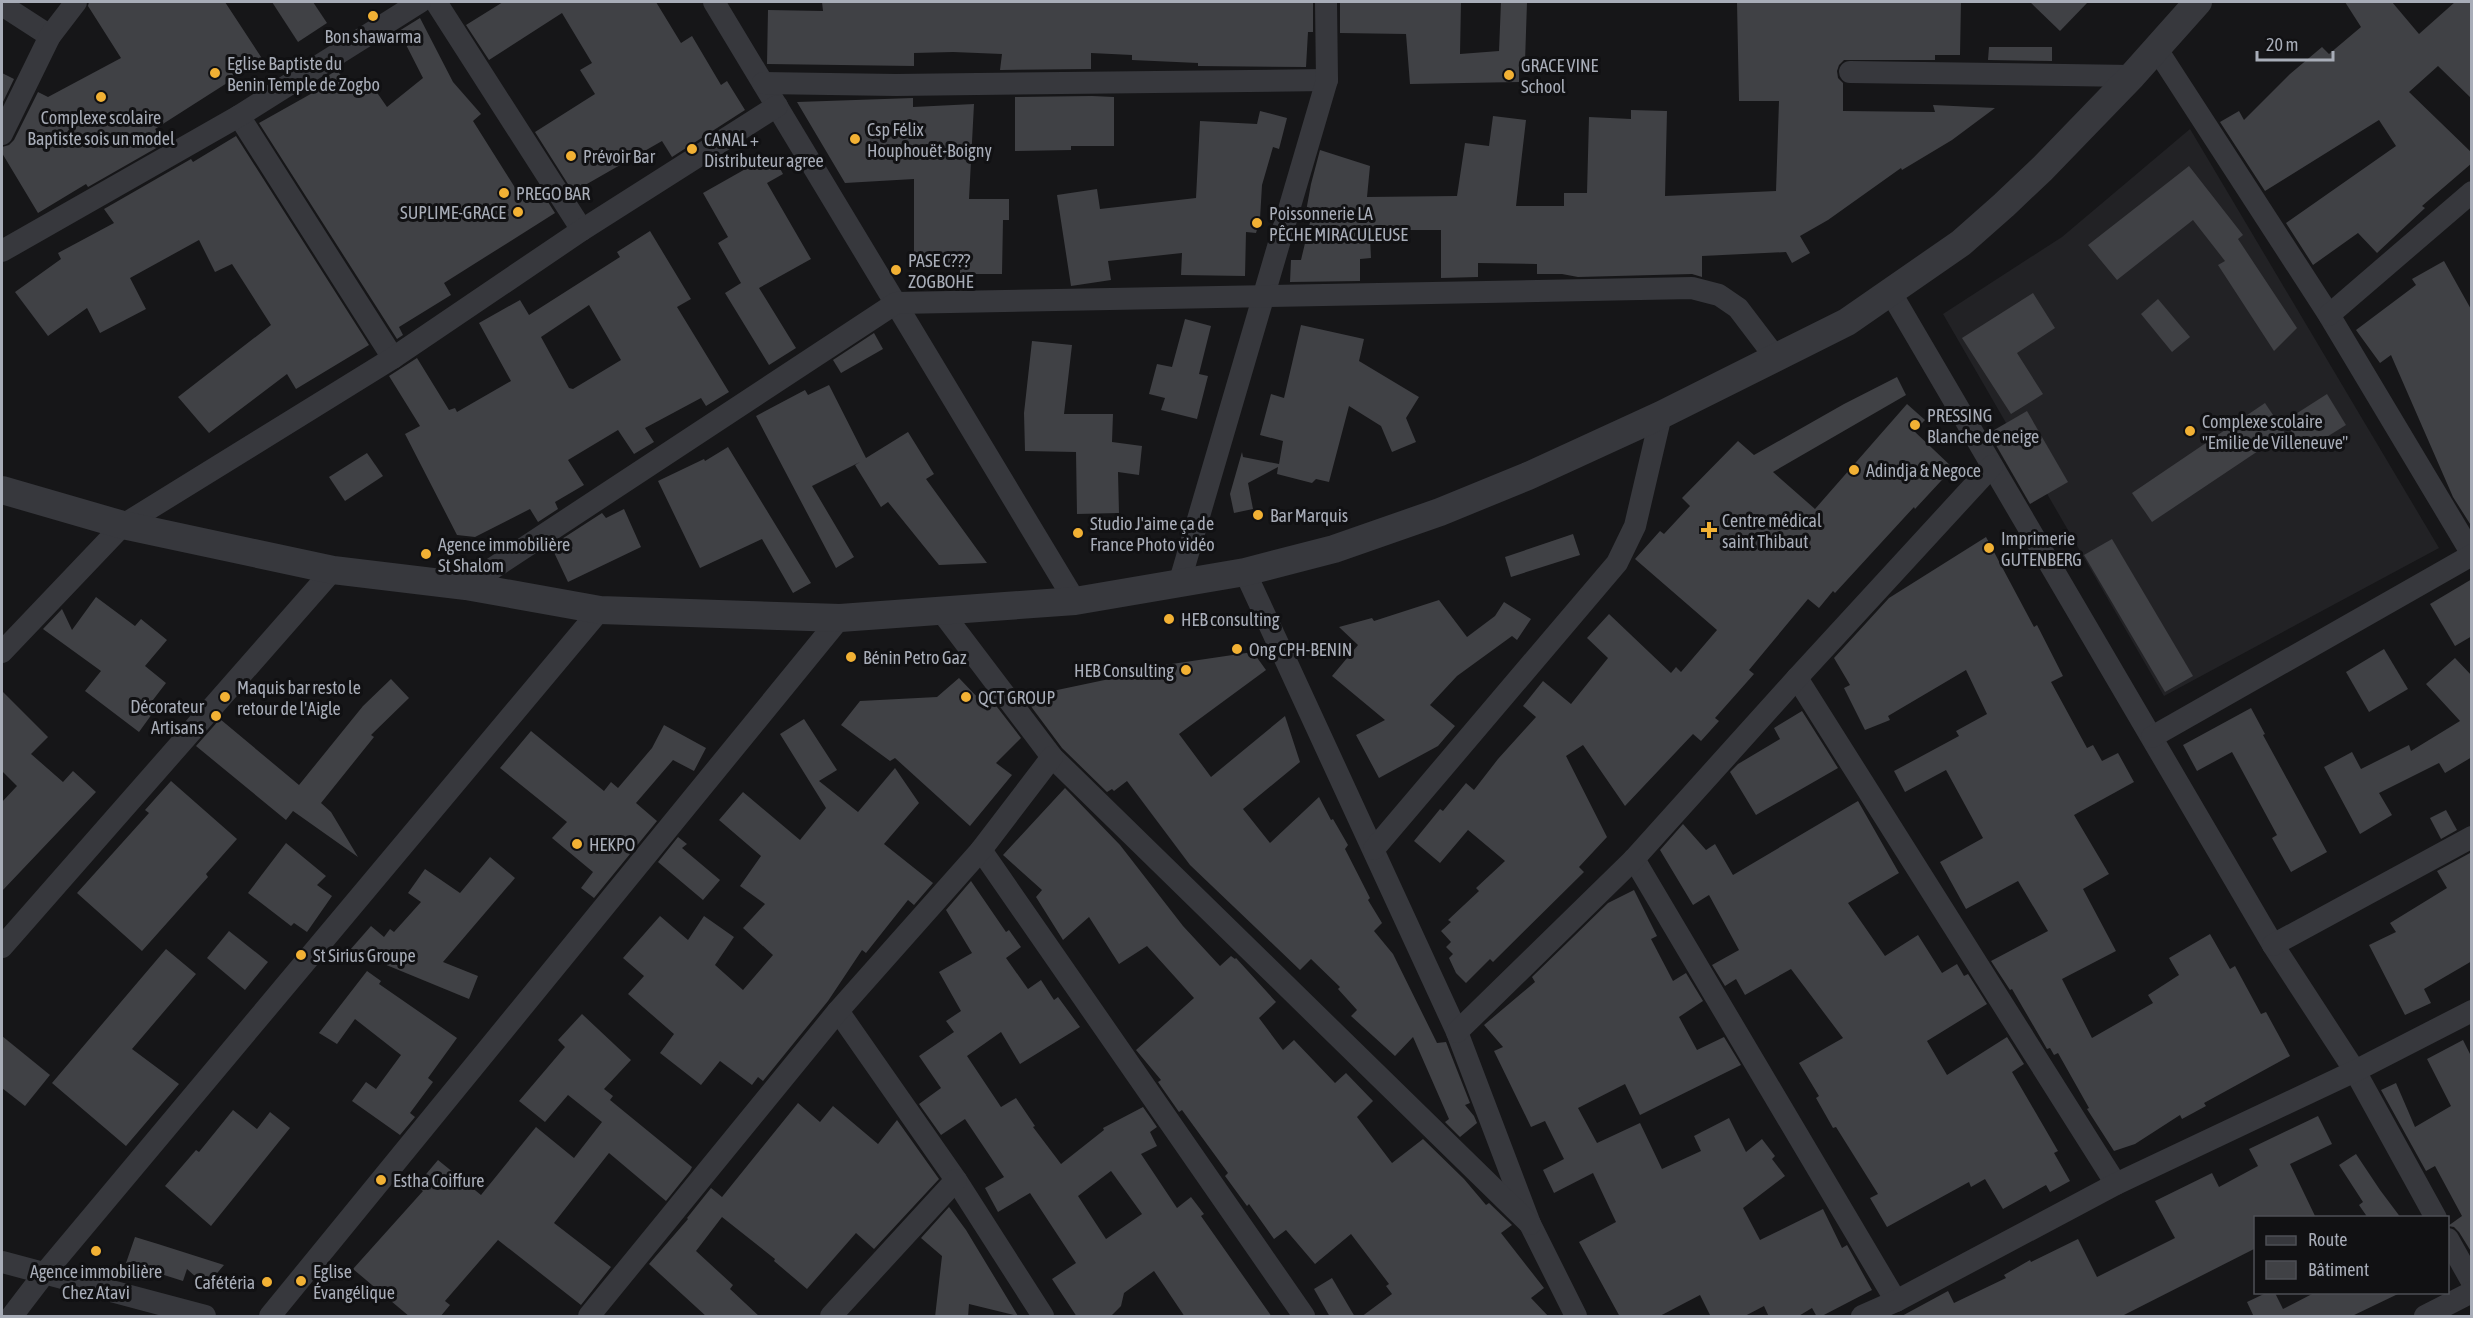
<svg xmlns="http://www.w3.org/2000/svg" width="2473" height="1318" viewBox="0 0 2473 1318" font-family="'Asap Condensed',sans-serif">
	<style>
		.built { fill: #222225 }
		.building { fill: #404145; fill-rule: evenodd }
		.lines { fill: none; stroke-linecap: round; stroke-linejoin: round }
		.minor { stroke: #37383d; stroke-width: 22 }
		.tertiary { stroke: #37383d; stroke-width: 28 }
		.poi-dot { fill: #f2b134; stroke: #111113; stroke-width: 2 }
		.labels { text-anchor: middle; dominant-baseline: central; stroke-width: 6; stroke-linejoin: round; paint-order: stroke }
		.poi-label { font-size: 18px; fill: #a8adb8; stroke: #111113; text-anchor: start }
	</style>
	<rect width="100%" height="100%" fill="#161618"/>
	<path class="built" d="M2190,129L2439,548L2164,696L1943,314L2062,237Z"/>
	<g class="building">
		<path d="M89,2H225L263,60L155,129L165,143L88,187L86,184L38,213L2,153V147L9,145L14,140L38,92L48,97L121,58L88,6Z"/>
		<path d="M272,2H313L327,23L298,42Z"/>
		<path d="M503,2H656L681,43L692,36L721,85L727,81L745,110L672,157L662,141L573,192L535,132L595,94L580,70L592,63L562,13L489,60L466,25Z"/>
		<path d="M822,2H1313V32H1308L1306,67L1198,66V63L1132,60V55L1091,53V69L1000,70L1002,54L953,52L914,53V66L767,64L768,10L823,11Z"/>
		<path d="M1340,2H1461L1460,54L1499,51L1501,2H1527L1525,62H1519V82L1410,84L1406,34L1340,33Z"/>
		<path d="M1737,2H1961L1960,55H1935V60H1844L1839,65L1837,71L1838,78L1843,83V111L1935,112L1933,105L1995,108L1952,140L1902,170L1901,168L1828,220L1800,236L1810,253L1792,263L1786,252L1702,256V277L1692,274L1578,277L1562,274H1537V264L1478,263V277L1441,278V230H1399V236L1370,237L1371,258L1360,259V281L1290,282L1291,260H1301L1311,218L1305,217L1311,184L1320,150L1370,166L1367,197L1457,196L1465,143L1489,146L1493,116L1526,120L1516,206H1564V193H1587L1589,117L1631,119V110L1667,111L1665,196L1776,191L1779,101H1739Z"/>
		<path d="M2030,2H2088L2060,31Z"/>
		<path d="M2345,2H2392L2419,34L2455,2H2472V99L2438,66L2409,92L2472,153V163L2422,206L2425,208L2377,253L2358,233L2313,265L2286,223L2396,146L2379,120L2265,191L2220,122L2239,111L2244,120L2290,74L2322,47L2329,54L2361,27Z"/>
		<path d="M420,18L453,82L481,114L473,121L524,202L541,191L555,213L444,283L451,295L399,327L403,335L397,339L259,123L316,91L312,86L337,70L353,93L371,84L387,107L423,78L399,31Z"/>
		<path d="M1989,47H2052V61L1988,60Z"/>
		<path d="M2,73L14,79L2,104Z"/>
		<path d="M1092,96L1114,97V146H1071V150L1015,151V97Z"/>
		<path d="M913,98V107L974,104L969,199H1009V220H1003L1002,274H960V266L914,265V179L845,183L797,102Z"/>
		<path d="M1260,111L1287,118L1279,149L1273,147L1262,185L1260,219L1256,233L1246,232L1245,276L1181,275L1182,253L1108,261L1111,280L1071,286L1057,195L1097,189L1100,209L1196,198L1200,121L1257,124Z"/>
		<path d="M236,136L369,345L296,389L287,374L209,433L178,397L271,325L232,264L215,272L199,240L130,278L146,309L100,333L87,308L48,336L15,292L61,259L58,253L114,223L104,209L191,159L193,162Z"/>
		<path d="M772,154L783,174L767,183L811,259L759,288L796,348L769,365L725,293L741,283L718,243L728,237L703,193Z"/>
		<path d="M2189,166L2243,235L2238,239L2297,328L2274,351L2218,265L2225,261L2193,220L2117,280L2088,245Z"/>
		<path d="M650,231L691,299L677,307L729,392L706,406L701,398L645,428L654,442L634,454L618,430L568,460L584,485L555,502L558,509L538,522L530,509L475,537L457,535L405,434L420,426L389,376L417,358L449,410L455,408L457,412L511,381L479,323L520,300L529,315L620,257L617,252ZM589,305L621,360L573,389L569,388L541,337Z"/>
		<path d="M2444,261L2472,311V527L2453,497L2391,355L2380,363L2356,330L2416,285L2412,279Z"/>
		<path d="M2033,293L2055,328L2017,353L2043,394L2011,414L1962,338Z"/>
		<path d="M2158,299L2190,337L2172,352L2141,314Z"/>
		<path d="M1185,319L1211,326L1199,374L1208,376L1197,419L1161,410L1165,398L1149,394L1157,364L1172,367Z"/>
		<path d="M1301,325L1364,339L1359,361L1419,397L1406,418L1416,442L1392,452L1381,426L1349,406L1329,482L1316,479L1312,483L1277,474L1278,467L1248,483L1253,509L1234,513L1230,494L1242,452L1243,457L1279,464L1283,441L1260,435L1271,394L1284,398Z"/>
		<path d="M874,333L883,349L841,373L833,360Z"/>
		<path d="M1032,341L1072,345L1064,414H1113L1112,442L1142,446L1139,475L1118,472L1119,513L1077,514L1076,452L1025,451L1024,413Z"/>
		<path d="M1897,377L1906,395L1773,472L1815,509L1907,404L1925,420L1914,431L1953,468L1915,509L1914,507L1835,593L1833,591L1819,608L1808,599L1749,670L1754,674L1715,718L1719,721L1701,741L1693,734L1625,806L1583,745L1566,756L1607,837L1579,867L1584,872L1493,962L1490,959L1466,983L1456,973L1449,958L1453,954L1446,947L1451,942L1441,931L1451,922L1448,920L1479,891L1476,888L1505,861L1468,830L1440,863L1414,841L1440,809L1443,811L1466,783L1474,790L1498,759L1536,717L1523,706L1543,681L1571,704L1608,658L1587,638L1609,614L1671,673L1676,667L1681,672L1717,630L1635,559L1660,531L1664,534L1690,506L1682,498L1738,441L1754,455L1844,404Z"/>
		<path d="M829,385L866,458L908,432L934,474L926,479L987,563L939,565L888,502L881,507L855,465L860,462L812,486L854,557L836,568L756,416L805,390L808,395Z"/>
		<path d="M2327,394L2346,425L2304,451L2285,421Z"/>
		<path d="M2265,403L2285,433L2152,522L2132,493Z"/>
		<path d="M2027,411L2068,482L2030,504L1989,433Z"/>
		<path d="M728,447L811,583L793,593L762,539L700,568L658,481L704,459L705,461Z"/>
		<path d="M367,453L383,476L345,501L329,477Z"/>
		<path d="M624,509L641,547L568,582L551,546L602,513L606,518Z"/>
		<path d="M1573,534L1580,555L1511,577L1505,557Z"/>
		<path d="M1986,537L2034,627L2037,625L2063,676L2051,682L2087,748L2093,745L2102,761L2118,753L2134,782L2074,815L2109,874L2083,889L2116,951L2062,979L2092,1038L2153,1003L2148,995L2179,975L2169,958L2210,934L2230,969L2235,966L2261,1014L2266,1012L2290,1056L2204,1103L2206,1106L2182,1119L2180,1115L2135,1144L2114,1151L2087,1109L2089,1108L2058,1053L2054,1055L2050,1048L2047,1049L2012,989L2010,990L1991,961L2048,931L2018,881L1966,909L1940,862L1983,838L1946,770L1905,792L1894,771L1959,736L1956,731L1987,714L1966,670L1888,716L1890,720L1865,730L1844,688L1850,685L1834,658L1889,598Z"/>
		<path d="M2112,539L2193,676L2165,692L2084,555Z"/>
		<path d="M2472,579V636L2455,646L2430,604Z"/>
		<path d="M96,597L135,626L141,619L167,640L145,666L166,683L146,709L152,714L139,732L85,691L101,671L43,629L62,609L72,630Z"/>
		<path d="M1439,600L1467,637L1495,616L1504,602L1531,619L1517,640L1512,636L1457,676L1430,705L1455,726L1438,746L1379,778L1356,735L1385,720L1332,676L1358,645L1339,627L1372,618L1374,621Z"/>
		<path d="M2384,649L2408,689L2369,712L2346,672Z"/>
		<path d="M1253,652L1266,670L1179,734L1211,777L1285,716L1300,762L1243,809L1270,843L1319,797L1331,820L1333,819L1348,845L1345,849L1370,898L1368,900L1382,923L1374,931L1393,954L1437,1043L1446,1042L1470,1103L1465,1105L1474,1116L1477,1123L1460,1137L1445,1122L1449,1119L1413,1037L1395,1056L1351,1016L1357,1010L1338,989L1340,987L1311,959L1300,970L1190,865L1127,781L1114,791L1112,789L1107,792L1062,748L1024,697L1133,674L1131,670Z"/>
		<path d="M2455,658L2472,676V757L2445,773L2439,763L2379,793L2392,815L2360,834L2324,767L2352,752L2361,769L2409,745L2411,751L2460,721L2426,684Z"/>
		<path d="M959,678L980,700L987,694L1021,738L996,763L1012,775L970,826L895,758L890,761L841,725L860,701L937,697Z"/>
		<path d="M391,679L409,698L371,735L374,737L321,803L331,812L358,857L293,811L286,820L196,746L220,719L299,785L363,706Z"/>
		<path d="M2,691L48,737L31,754L63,782L73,771L96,792L2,891V802L17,786L2,771Z"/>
		<path d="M2251,708L2265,734L2263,735L2327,852L2291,872L2272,838L2277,835L2232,752L2197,771L2183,745Z"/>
		<path d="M1802,711L1838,768L1756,815L1730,772L1738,764L1780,739L1774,728Z"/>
		<path d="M804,719L837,770L819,781L858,812L895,768L919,803L884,844L933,883L914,905L908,900L866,953L862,950L828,1001L763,1081L758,1077L752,1085L720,1061L701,1085L660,1053L674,1034L628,994L644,976L623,958L660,916L688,940L704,916L734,937L715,965L743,990L773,955L743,928L765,904L740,886L761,856L719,820L743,792L800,840L826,808L780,734Z"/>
		<path d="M664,725L706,748L694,771L673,760L636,803L657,821L594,898L581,888L593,872L552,838L567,822L500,768L531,731L604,791L611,782L618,788L652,748Z"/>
		<path d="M171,781L237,839L206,874L208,877L142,951L77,893L149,813L145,810Z"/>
		<path d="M1065,788L1120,845L1183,926L1220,966L1231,956L1235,959L1236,958L1276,1002L1259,1018L1283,1050L1294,1040L1335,1083L1346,1073L1373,1101L1357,1117L1392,1163L1423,1139L1464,1179L1486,1205L1489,1203L1512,1225L1501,1233L1544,1288L1531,1298L1549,1317H1361L1392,1294L1386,1286L1389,1284L1351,1234L1315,1264L1286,1230L1274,1239L1249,1204L1247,1206L1225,1176L1228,1173L1182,1110L1179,1112L1158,1082L1161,1080L1136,1050L1194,998L1147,946L1119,964L1089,917L1063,940L1036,897L1042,890L1003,855Z"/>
		<path d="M1858,801L1899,873L1848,903L1885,956L1918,935L1942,973L1957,964L1964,976L1968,974L1987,1004L1927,1041L1947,1075L2007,1037L2024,1064L2012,1072L2058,1151L2054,1153L2070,1181L2050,1192L2046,1185L2003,1209L1985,1179L1971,1187L1969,1182L1887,1227L1870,1198L1878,1194L1836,1127L1833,1128L1816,1098L1819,1096L1799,1063L1843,1038L1791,969L1745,995L1736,979L1725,986L1712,965L1739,950L1709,895L1693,905L1660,850L1683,824L1706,850L1715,844L1733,875Z"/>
		<path d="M2446,810L2457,830L2441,839L2430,818Z"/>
		<path d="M678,837L687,844L682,848L720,880L703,900L658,862Z"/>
		<path d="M286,843L326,876L317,885L332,896L307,932L294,923L291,926L248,893Z"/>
		<path d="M2470,853L2472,961L2424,989L2431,1003L2405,1015L2369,945L2396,932L2390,923L2447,888L2437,871Z"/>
		<path d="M490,857L515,878L443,962L478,976L469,999L350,950L371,926L384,937L390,929L394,932L421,902L408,893L425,869L460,893Z"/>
		<path d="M971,881L1006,932L1009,930L1021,947L1006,958L1028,989L1041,980L1054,1000L1058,997L1080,1027L1020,1064L1001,1032L967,1056L1001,1107L1016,1098L1035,1126L1033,1127L1061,1164L1104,1130L1103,1128L1143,1107L1157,1127L1150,1132L1157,1146L1141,1154L1177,1208L1191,1197L1204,1214L1201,1216L1272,1317H1185L1154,1271L1124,1293L1121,1306L1110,1317H1077L1052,1279L1076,1263L1030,1193L998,1212L985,1188L1004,1177L965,1119L941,1135L919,1104L941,1088L919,1056L954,1032L946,1021L961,1011L939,972L972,953L946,910ZM1111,1171L1142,1214L1106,1239L1078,1196Z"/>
		<path d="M1634,890L1657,936L1651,939L1673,981L1686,973L1703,1001L1679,1017L1697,1050L1724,1037L1741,1065L1640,1115L1625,1084L1578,1108L1597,1143L1640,1123L1662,1169L1701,1151L1694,1136L1729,1118L1746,1152L1762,1139L1775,1156L1772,1159L1785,1176L1743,1208L1760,1240L1823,1209L1842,1248L1847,1245L1872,1290L1820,1317H1817L1812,1308L1797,1317H1769L1764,1306L1743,1317H1711L1700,1295L1658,1317H1620L1579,1242L1616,1222L1593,1173L1554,1193L1543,1170L1564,1159L1545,1121L1531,1127L1494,1051L1503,1047L1484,1025L1535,982L1532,977L1608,903Z"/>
		<path d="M229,931L268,962L245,990L207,958Z"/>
		<path d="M166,949L196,974L132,1049L179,1084L126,1146L52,1083Z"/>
		<path d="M367,971L381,981L379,984L457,1038L428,1078L433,1082L410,1113L415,1117L400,1135L352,1101L366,1082L376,1089L401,1055L355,1019L337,1044L319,1033Z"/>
		<path d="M582,1014L631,1060L604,1089L613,1096L610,1100L692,1167L690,1171L666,1201L609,1153L554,1223L611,1267L581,1305L498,1240L445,1301L450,1305L440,1317H410L353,1269L423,1191L416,1186L438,1160L481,1195L536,1127L574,1158L602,1122L568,1095L545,1122L519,1101L565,1047L558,1040Z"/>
		<path d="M2,1036L50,1075L25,1106L2,1088Z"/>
		<path d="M2463,1040L2472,1058V1253L2459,1232L2454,1227L2448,1226L2462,1216L2435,1166L2426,1171L2381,1090L2396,1083L2415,1127L2451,1106L2427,1059Z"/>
		<path d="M798,1103L820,1122L833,1106L878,1144L897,1120L939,1179L874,1249L856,1233L807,1289L774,1261L775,1259L722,1217L696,1251L733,1285L730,1289L760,1317H707L649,1264L688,1219L687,1218L711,1188L722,1197Z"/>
		<path d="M233,1110L257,1129L270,1112L290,1128L211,1226L165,1186L196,1150L199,1152Z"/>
		<path d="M2318,1116L2332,1144L2290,1164L2316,1218H2256V1248L2120,1317H1900L1948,1291L1954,1303L2006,1278L2004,1275L2030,1260L2031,1262L2078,1239L2097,1277L2175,1238L2155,1201L2212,1173L2219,1187L2258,1166L2249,1149Z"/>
		<path d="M2356,1154L2380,1190L2401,1218H2368L2359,1205L2363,1202L2339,1165Z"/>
		<path d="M949,1207L966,1230L1018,1316L969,1304L968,1317H935L942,1256L921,1238Z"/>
		<path d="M135,1237L158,1244L224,1265L206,1286L187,1269L183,1281L126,1263Z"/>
		<path d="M1332,1278L1355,1317H1330L1314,1289Z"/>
		<path d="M2266,1293H2275L2283,1309L2314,1293H2400L2350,1317H2254L2247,1302Z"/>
	</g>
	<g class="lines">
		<g class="minor">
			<path d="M436,2L582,230"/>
			<path d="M714,2L1075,601"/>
			<path d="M2,5L50,36"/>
			<path d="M2156,48L2329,315L2472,554"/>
			<path d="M1850,72L2132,76"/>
			<path d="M763,83L896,85L1327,80"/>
			<path d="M239,116L393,358"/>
			<path d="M2,134L50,36L76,2"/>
			<path d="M2,251L239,116L420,2"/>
			<path d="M1891,293L2273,945L2355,1071L2436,1218"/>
			<path d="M2329,315L2472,192"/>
			<path d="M1245,572L1457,1032L1530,1224L1576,1316"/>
			<path d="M1179,584L1327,80L1326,2"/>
			<path d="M466,586L896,303L1692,288L1719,295L1738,308L1776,358"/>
			<path d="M942,612L1052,757L1530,1224"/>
			<path d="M2,652L123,525L393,358L582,230L777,106"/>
			<path d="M1797,678L2116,1184"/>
			<path d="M2152,737L2472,555"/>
			<path d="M1374,849L1617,563L1635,526L1661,415"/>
			<path d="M981,850L1304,1316"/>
			<path d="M1634,859L1896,1301"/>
			<path d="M2273,945L2472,837"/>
			<path d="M2,947L333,570"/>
			<path d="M838,1011L956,1180L1043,1316"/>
			<path d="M1457,1032L1634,859L1797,678L1992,466"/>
			<path d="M2448,1239L2472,1282"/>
			<path d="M2,1262L205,1316"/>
			<path d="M12,1316L44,1274L600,610"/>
			<path d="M270,1316L840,618"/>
			<path d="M589,1316L838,1011L981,850L1052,757"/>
			<path d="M831,1316L956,1180"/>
			<path d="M1862,1316L1896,1301L2116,1184L2355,1071L2472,1011"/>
			<path d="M2425,1316L2472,1292"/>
		</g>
		<path class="tertiary" d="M2,490L123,525L333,570L466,586L600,610L840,618L1075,601L1245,572L1334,549L1440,512L1528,476L1661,415L1847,322L1961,243L2004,205L2042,169L2132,76L2198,2"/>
	</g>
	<g class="poi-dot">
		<circle cx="373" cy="16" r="6"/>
		<circle cx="215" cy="73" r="6"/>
		<circle cx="1509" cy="75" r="6"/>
		<circle cx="101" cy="97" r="6"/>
		<circle cx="855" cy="139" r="6"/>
		<circle cx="692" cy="149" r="6"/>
		<circle cx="571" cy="156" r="6"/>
		<circle cx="504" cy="193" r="6"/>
		<circle cx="518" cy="212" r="6"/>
		<circle cx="1257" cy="223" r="6"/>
		<circle cx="896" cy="270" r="6"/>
		<circle cx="1915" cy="425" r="6"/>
		<circle cx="2190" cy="431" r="6"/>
		<circle cx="1854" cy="470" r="6"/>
		<circle cx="1258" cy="515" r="6"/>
		<path d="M1706 521h6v6h6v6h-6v6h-6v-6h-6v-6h6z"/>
		<circle cx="1078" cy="533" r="6"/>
		<circle cx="1989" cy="548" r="6"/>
		<circle cx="426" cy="554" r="6"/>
		<circle cx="1169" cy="619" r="6"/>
		<circle cx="1237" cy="649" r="6"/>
		<circle cx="851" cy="657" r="6"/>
		<circle cx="1186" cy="670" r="6"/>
		<circle cx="225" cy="697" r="6"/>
		<circle cx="966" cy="697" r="6"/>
		<circle cx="216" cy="716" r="6"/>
		<circle cx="577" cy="844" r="6"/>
		<circle cx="301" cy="955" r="6"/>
		<circle cx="381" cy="1180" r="6"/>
		<circle cx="96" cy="1251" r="6"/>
		<circle cx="301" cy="1281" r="6"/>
		<circle cx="267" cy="1282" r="6"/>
	</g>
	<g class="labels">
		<g class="poi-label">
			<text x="373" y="36" text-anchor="middle">Bon shawarma</text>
			<text x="227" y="63">Eglise Baptiste du<tspan x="227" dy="21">Benin Temple de Zogbo</tspan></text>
			<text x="1521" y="65">GRACE VINE<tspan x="1521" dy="21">School</tspan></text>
			<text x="101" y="117" text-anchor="middle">Complexe scolaire<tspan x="101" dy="21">Baptiste sois un model</tspan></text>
			<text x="867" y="129">Csp Félix<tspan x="867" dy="21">Houphouët-Boigny</tspan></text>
			<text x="704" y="139">CANAL +<tspan x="704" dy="21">Distributeur agree</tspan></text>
			<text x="583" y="156">Prévoir Bar</text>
			<text x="516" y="193">PREGO BAR</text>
			<text x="506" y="212" text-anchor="end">SUPLIME-GRACE</text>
			<text x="1269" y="213">Poissonnerie LA<tspan x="1269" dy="21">PÊCHE MIRACULEUSE</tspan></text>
			<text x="908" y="260">PASE C???<tspan x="908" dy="21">ZOGBOHE</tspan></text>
			<text x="1927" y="415">PRESSING<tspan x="1927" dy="21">Blanche de neige</tspan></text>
			<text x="2202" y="421">Complexe scolaire<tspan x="2202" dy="21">"Emilie de Villeneuve"</tspan></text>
			<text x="1866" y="470">Adindja &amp; Negoce</text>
			<text x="1270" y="515">Bar Marquis</text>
			<text x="1722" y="520">Centre médical<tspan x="1722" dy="21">saint Thibaut</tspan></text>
			<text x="1090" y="523">Studio J'aime ça de<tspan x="1090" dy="21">France Photo vidéo</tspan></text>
			<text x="2001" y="538">Imprimerie<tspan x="2001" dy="21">GUTENBERG</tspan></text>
			<text x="438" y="544">Agence immobilière<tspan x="438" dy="21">St Shalom</tspan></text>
			<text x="1181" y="619">HEB consulting</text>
			<text x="1249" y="649">Ong CPH-BENIN</text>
			<text x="863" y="657">Bénin Petro Gaz</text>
			<text x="1174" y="670" text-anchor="end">HEB Consulting</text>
			<text x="237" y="687">Maquis bar resto le<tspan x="237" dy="21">retour de l'Aigle</tspan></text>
			<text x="978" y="697">QCT GROUP</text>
			<text x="204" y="706" text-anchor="end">Décorateur<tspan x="204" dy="21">Artisans</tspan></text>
			<text x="589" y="844">HEKPO</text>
			<text x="313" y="955">St Sirius Groupe</text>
			<text x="393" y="1180">Estha Coiffure</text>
			<text x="96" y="1271" text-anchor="middle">Agence immobilière<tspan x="96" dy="21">Chez Atavi</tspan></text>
			<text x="313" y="1271">Eglise<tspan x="313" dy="21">Évangélique</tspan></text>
			<text x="255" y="1282" text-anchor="end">Cafétéria</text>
		</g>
	</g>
	<rect width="2473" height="1318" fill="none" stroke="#a8adb8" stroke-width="6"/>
	<rect x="2254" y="1216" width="195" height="78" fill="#111113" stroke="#4d4f55" stroke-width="1.5"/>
	<rect x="2266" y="1236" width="30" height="9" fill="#37383d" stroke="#4d4f55" stroke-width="1.5"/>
	<text x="2308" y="1246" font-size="18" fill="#a8adb8">Route</text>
	<rect x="2266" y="1261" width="30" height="18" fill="#404145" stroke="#4d4f55" stroke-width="1.5"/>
	<text x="2308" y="1276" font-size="18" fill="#a8adb8">Bâtiment</text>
	<path d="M2257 51v9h76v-9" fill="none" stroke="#a8adb8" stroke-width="3"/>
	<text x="2266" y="51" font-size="18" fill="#a8adb8" stroke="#111113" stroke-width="4.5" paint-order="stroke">20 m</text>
</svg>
